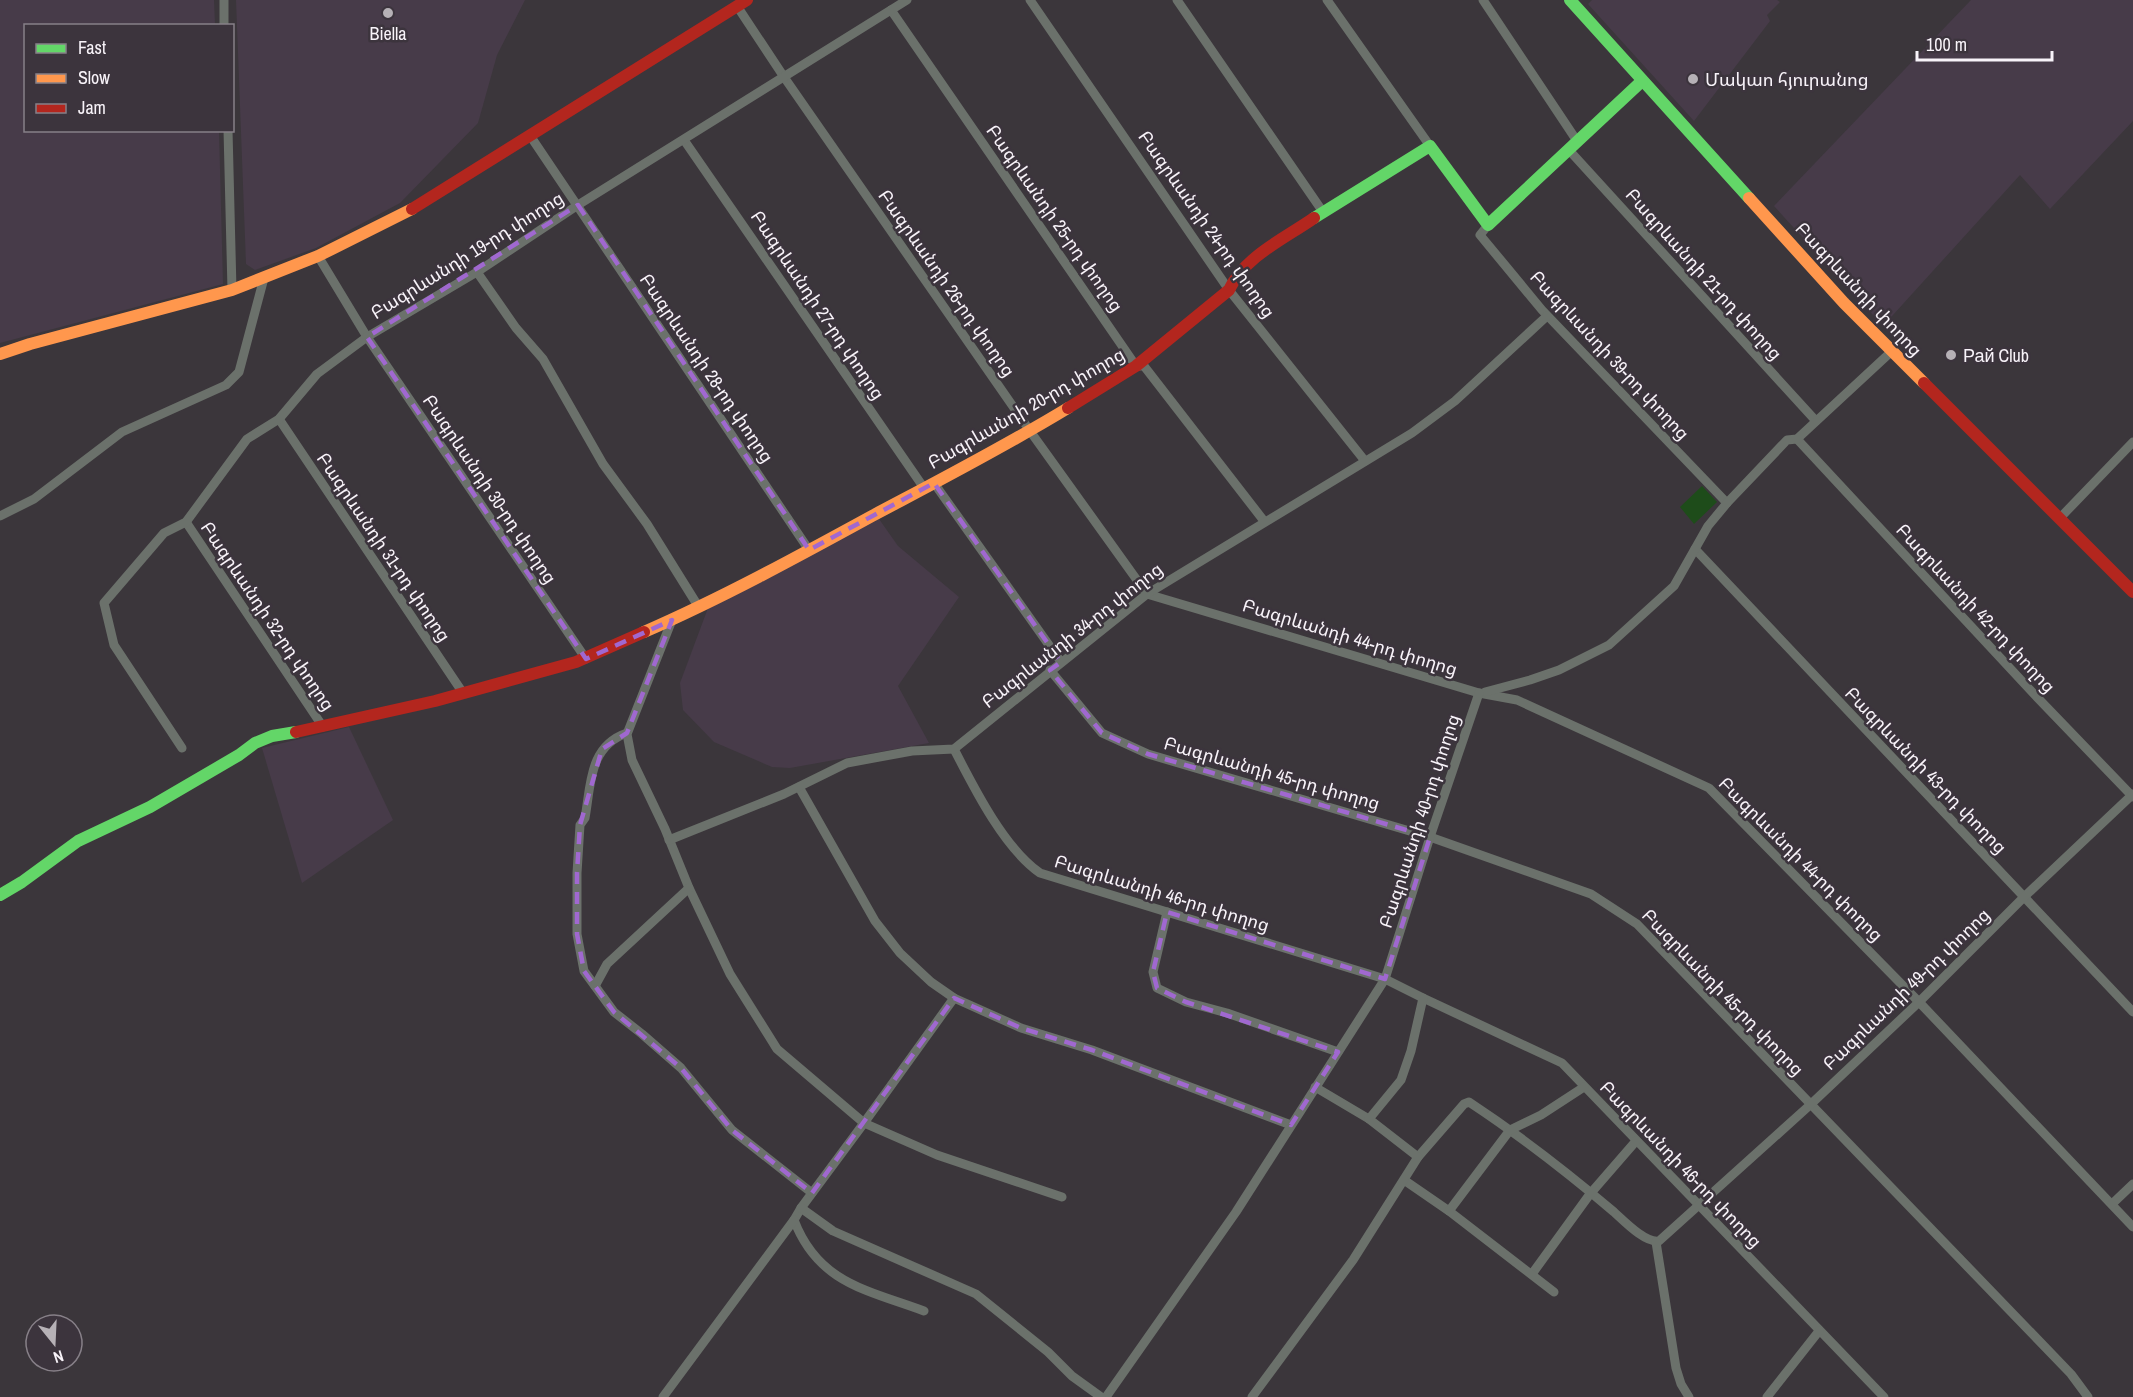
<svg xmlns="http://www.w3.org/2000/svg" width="2133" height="1397" viewBox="0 0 2133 1397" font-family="'Archivo Narrow','Noto Sans Armenian',sans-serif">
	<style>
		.built { fill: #473b49 }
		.green { fill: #1e4c1a }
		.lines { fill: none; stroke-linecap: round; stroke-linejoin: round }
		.street { stroke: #6b716b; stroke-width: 9 }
		.fast { stroke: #63d668; stroke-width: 12 }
		.slow { stroke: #ff974d; stroke-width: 12 }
		.jam { stroke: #b3261e; stroke-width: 12 }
		.marked { fill: none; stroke: #a068d0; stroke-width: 4.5; stroke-dasharray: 12 8; stroke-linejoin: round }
		.poi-dot { fill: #b6b1b6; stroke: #3c343d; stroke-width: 2 }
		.labels { text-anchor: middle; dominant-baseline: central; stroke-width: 5; stroke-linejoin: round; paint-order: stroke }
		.poi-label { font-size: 18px; fill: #f8f3f9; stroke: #3c343d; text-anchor: start }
		.street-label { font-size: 18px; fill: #f8f3f9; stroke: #3c343d }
	</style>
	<rect width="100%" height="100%" fill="#3b363b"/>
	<g class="built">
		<path d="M0,0H214L215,25L26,26V130L219,131L223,284L0,343Z"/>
		<path d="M236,0H525L497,55L478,123L400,203L316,248L255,270L246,264Z"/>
		<path d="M1592,0H1777L1780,2L1767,15L1770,21L1694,121L1588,4Z"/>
		<path d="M1971,0H2133V121L2050,209L2020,175L1883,326L1774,206Z"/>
		<path d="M879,519L898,546L959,597L898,686L929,743L790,768L772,767L714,742L683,710L680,683L708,608Z"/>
		<path d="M349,727L393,820L302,883L262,748Z"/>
	</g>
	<path class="green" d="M1702,486L1717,502L1694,524L1680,507Z"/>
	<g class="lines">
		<g class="street">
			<path d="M224,0V26"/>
			<path d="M1030,0L1229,290L1365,461"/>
			<path d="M1177,0L1323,212"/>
			<path d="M1327,0L1430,146"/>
			<path d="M1483,0L1577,141"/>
			<path d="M737,6L784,77L1030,431L1147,594L1479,693L1517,700L1709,788L1919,1002L2133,1227"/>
			<path d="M891,10L1136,366H1144L1264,521"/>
			<path d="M228,130L232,290"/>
			<path d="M531,137L809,550"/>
			<path d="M684,140L924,488"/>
			<path d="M1568,149L1816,421"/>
			<path d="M1488,225L1480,235L1542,310L1727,503"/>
			<path d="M318,256L367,337L586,659"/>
			<path d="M477,272L516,328L543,359L603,464L647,524L698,606"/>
			<path d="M279,419L463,693"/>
			<path d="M1797,439L2034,694L2133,797"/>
			<path d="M934,483L1061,662"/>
			<path d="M0,516L34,499L122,432L226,385L239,372L264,278"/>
			<path d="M2059,519L2133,442"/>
			<path d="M186,522L323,727"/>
			<path d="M1695,549L2133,1012"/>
			<path d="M672,620L627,734L632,760L665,829L689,888L730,974L777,1049L864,1123L801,1208L794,1220C818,1283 867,1290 924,1311"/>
			<path d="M1050,670L1102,733L1148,754L1430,837L1591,894L1637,924L2071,1374L2088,1397"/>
			<path d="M1485,692L1530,680L1559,670L1609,645L1674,586L1708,526L1727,503L1787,440L1797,439L1892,351"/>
			<path d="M627,733C589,746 591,784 585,818L580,825L577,873V934L584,971L614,1012L642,1034L681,1068L732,1130L812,1193"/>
			<path d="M182,748L114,645L104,603L164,533L186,522L247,439L279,419L317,374L367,337L477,272L578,205L907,0"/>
			<path d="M954,749C974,788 1004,848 1040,873L1385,979L1236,1212L1106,1397"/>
			<path d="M799,787L875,921L900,953L931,982L954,998L1021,1028L1092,1050L1291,1125"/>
			<path d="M669,840L784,794L847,763L912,751L954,749L1147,594L1412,433L1455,401L1547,316"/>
			<path d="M1167,912L1153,972L1157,988L1186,1002L1227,1013L1338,1052"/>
			<path d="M595,986L607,964L689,888"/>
			<path d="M954,998L864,1123L937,1155L1062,1197"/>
			<path d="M1423,998L1562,1063L1884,1397"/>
			<path d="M1315,1087L1369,1119"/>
			<path d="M1418,1157L1464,1104L1469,1102C1519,1135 1568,1173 1614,1212C1624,1221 1645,1243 1659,1241L1810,1105L1919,1002L2024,897L2133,794"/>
			<path d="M1404,1180L1449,1211"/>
			<path d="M2112,1204L2133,1184"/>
			<path d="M801,1208L833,1231L976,1294L1048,1352L1072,1376L1101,1397"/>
			<path d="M1656,1242L1676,1368L1681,1384L1689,1397"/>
			<path d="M1532,1274L1590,1194L1636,1141"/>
			<path d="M1554,1292L1449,1211L1510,1130L1541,1115L1584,1087"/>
			<path d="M663,1397L794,1220"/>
			<path d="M1252,1397L1353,1260L1418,1157L1369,1119L1401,1080L1411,1051L1423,998L1385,979L1430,837L1479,693"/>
			<path d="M1767,1397L1819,1331"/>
		</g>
		<g class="fast">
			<path d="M1570,0L1749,198"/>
			<path d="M1314,218L1430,146L1488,225L1642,81"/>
			<path d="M0,895L22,882L78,841L150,807L239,755L255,743L272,736L296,732"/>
		</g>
		<g class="slow">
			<path d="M1749,198L1844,303L1924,383"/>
			<path d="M0,354L30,344L232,290L318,256L412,209"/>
			<path d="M644,632C722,598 797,557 872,516C938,481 1004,447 1068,408"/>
		</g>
		<g class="jam">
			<path d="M412,209L747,0"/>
			<path d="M1924,383L2133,592"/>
			<path d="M1068,408L1136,366L1229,290C1245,256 1284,239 1314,218"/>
			<path d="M296,732L435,701L576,662L644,632"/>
		</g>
	</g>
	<path class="marked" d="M578,205L809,550L934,483L1061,662L1050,670L1102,733L1148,754L1430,837L1385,979L1167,912L1153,972L1157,988L1186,1002L1338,1052L1291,1125L1092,1050L1021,1028L954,998L812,1193L732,1130L681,1068L614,1012L584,971L577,934V873L580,825L602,749L627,733L672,620L586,659L367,337Z"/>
	<g class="poi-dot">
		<circle cx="388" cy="13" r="6"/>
		<circle cx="1693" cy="79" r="6"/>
		<circle cx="1951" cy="355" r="6"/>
	</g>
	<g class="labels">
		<g class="poi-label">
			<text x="388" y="33" text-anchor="middle">Biella</text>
			<text x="1705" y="79">Մակաո հյուրանոց</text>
			<text x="1963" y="355">Рай Club</text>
		</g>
		<g class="street-label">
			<text transform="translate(1055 218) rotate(55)">Բագրևանդի 25-րդ փողոց</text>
			<text transform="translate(1207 224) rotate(55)">Բագրևանդի 24-րդ փողոց</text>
			<text transform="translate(467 255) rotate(-32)">Բագրևանդի 19-րդ փողոց</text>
			<text transform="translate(1704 274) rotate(48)">Բագրևանդի 21-րդ փողոց</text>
			<text transform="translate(947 283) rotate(55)">Բագրևանդի 26-րդ փողոց</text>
			<text transform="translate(1859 289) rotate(47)">Բագրևանդի փողոց</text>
			<text transform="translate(818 305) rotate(56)">Բագրևանդի 27-րդ փողոց</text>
			<text transform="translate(1610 355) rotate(47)">Բագրևանդի 39-րդ փողոց</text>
			<text transform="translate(707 368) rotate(56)">Բագրևանդի 28-րդ փողոց</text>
			<text transform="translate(1026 408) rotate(-30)">Բագրևանդի 20-րդ փողոց</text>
			<text transform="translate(490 489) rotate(56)">Բագրևանդի 30-րդ փողոց</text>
			<text transform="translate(384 547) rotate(56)">Բագրևանդի 31-րդ փողոց</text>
			<text transform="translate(1976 608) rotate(47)">Բագրևանդի 42-րդ փողոց</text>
			<text transform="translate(268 616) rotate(56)">Բագրևանդի 32-րդ փողոց</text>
			<text transform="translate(1072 635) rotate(-38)">Բագրևանդի 34-րդ փողոց</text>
			<text transform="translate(1350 637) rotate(17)">Բագրևանդի 44-րդ փողոց</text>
			<text transform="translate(1926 770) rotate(46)">Բագրևանդի 43-րդ փողոց</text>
			<text transform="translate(1272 773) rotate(16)">Բագրևանդի 45-րդ փողոց</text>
			<text transform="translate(1419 821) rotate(-72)">Բագրևանդի 40-րդ փողոց</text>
			<text transform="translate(1801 859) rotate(45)">Բագրևանդի 44-րդ փողոց</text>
			<text transform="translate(1162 893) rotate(17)">Բագրևանդի 46-րդ փողոց</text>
			<text transform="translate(1906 989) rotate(-44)">Բագրևանդի 49-րդ փողոց</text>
			<text transform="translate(1723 992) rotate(46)">Բագրևանդի 45-րդ փողոց</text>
			<text transform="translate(1681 1164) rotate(46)">Բագրևանդի 46-րդ փողոց</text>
		</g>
	</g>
	<rect x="24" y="24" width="210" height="108" fill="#3c343d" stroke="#878088" stroke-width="1.5"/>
	<rect x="36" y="44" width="30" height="9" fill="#63d668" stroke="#878088" stroke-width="1.5"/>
	<text x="78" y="54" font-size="18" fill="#f8f3f9">Fast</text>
	<rect x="36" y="74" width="30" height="9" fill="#ff974d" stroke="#878088" stroke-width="1.5"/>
	<text x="78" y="84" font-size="18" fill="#f8f3f9">Slow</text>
	<rect x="36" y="104" width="30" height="9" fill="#b3261e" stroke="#878088" stroke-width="1.5"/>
	<text x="78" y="114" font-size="18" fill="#f8f3f9">Jam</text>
	<g transform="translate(54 1343) rotate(162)"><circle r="28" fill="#3c343d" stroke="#878088" stroke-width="1.5"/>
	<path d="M0-4.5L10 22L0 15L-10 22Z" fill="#b6b1b6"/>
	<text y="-9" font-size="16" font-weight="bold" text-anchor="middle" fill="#f8f3f9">N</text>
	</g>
	<path d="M1917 51v9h135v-9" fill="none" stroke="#f8f3f9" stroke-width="3"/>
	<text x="1926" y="51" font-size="18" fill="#f8f3f9" stroke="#3c343d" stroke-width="4.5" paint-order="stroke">100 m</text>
</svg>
